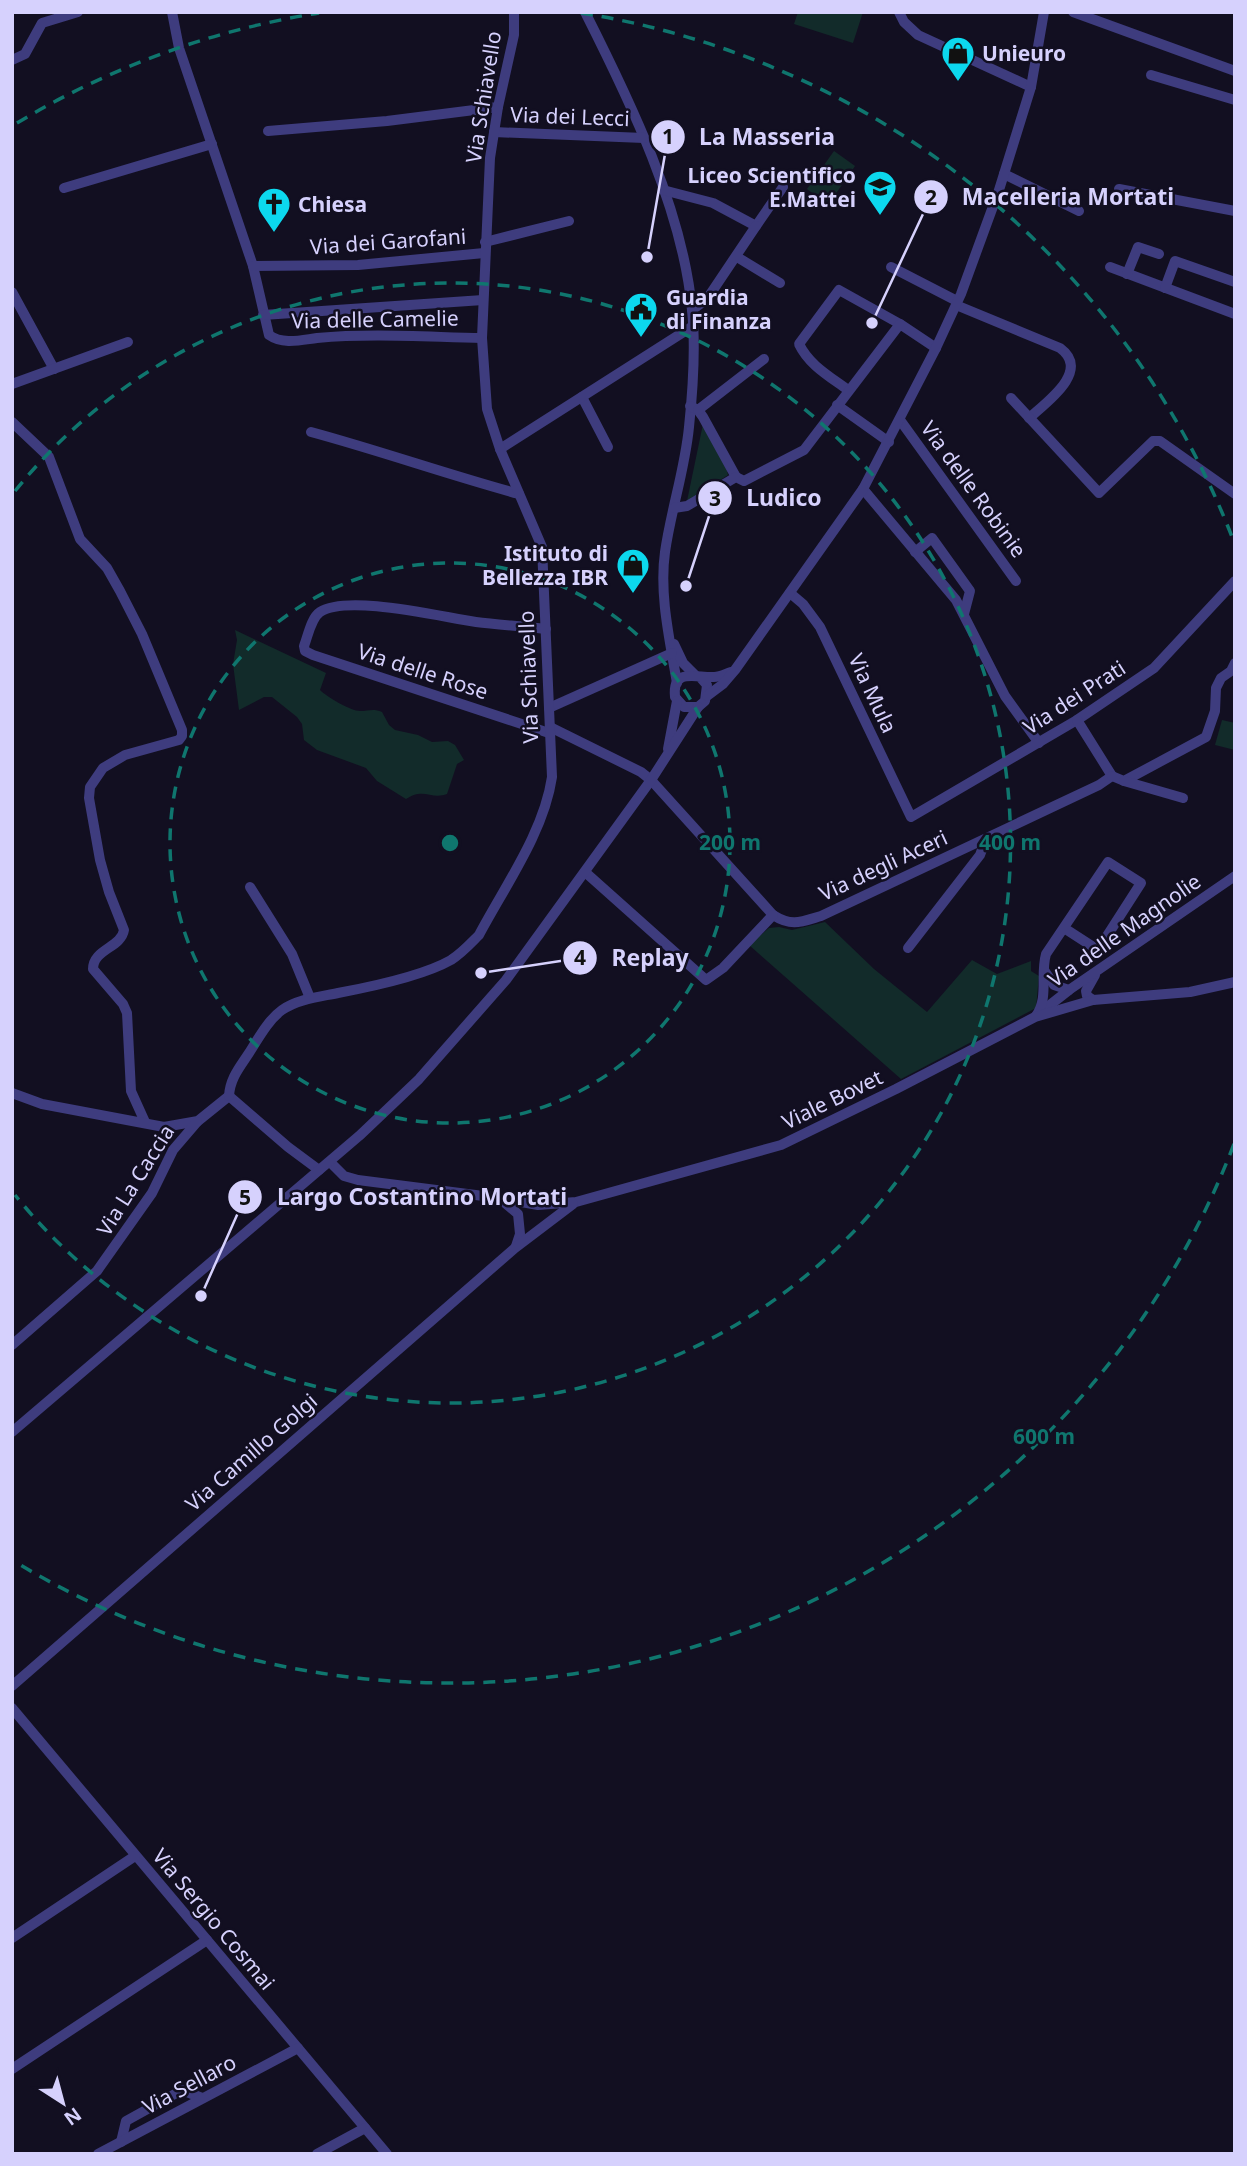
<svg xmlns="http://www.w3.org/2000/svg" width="1247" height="2166" viewBox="0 0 1247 2166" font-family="'Noto Sans',sans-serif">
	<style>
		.green { fill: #122b2a }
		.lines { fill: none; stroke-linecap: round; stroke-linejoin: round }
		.minor { stroke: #3e3c7e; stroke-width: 10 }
		.ring { fill: none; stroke: #0f766e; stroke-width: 3.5; stroke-dasharray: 12 9 }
		.labels { text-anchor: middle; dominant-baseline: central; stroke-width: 5; stroke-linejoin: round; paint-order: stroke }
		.poi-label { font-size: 21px; font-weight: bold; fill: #d6d1fd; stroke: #120f21; text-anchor: start }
		.street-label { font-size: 21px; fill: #d6d1fd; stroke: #120f21 }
		.centre { fill: #0f766e; stroke: #120f21; stroke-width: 3.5 }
		.ring-label { font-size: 21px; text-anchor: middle; font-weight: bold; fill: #0f766e; stroke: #120f21; stroke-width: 5; stroke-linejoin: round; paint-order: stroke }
		.leader { fill: none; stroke: #d6d1fd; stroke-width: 2.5 }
		.callout-dot { fill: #d6d1fd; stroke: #120f21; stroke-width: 2.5 }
		.mark-label { font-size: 21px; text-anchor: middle; font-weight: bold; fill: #111 }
		.callout-label { font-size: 23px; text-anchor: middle; font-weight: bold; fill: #d6d1fd; stroke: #120f21; stroke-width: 5; stroke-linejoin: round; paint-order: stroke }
	</style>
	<rect width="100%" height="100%" fill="#120f21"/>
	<g class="green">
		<path d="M798,12H863L853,43L794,24Z"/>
		<path d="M834,151L855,166L828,205L807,189Z"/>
		<path d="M703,424L726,467L728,475L687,501Z"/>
		<path d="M235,630L326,673L320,690C327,697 351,711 360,711C369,711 373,708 382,712L389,725L395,730L418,735L432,742L448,741L455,745L464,760L457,764L447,794C431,800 424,787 406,799L377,781L366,768L317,750L304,740L302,724L297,717L272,697H264L239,710L233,664L237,640Z"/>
		<path d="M1222,720L1235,723V750L1215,745Z"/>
		<path d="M825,922L874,969L927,1012L972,960L997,974L1031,961V971L1039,976L1036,1008L901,1079L749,945L769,928L779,927L792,930Z"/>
	</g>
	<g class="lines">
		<g class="minor">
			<path d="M172,12L179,48L253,266L269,335C283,345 301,340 317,338C372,333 427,337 482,338"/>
			<path d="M585,12C630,101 683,210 692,310C696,348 693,389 689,427C685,469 671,510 665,552C659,595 670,641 677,683"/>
			<path d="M899,12L904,22L918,35L1031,87"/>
			<path d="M1073,12L1235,71"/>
			<path d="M12,60L25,54L42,23L78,12"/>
			<path d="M1151,75L1235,100"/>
			<path d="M268,131L387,121L498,107"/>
			<path d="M494,132L644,138"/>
			<path d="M1004,174L1079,211"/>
			<path d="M64,188L212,144"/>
			<path d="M1119,189L1235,211"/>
			<path d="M663,190L713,203L756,226L783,187"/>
			<path d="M485,242L569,221"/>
			<path d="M737,257L780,283"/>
			<path d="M253,266L358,265L484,253"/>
			<path d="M891,267L957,301"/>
			<path d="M1110,267L1235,314"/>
			<path d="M1127,274L1138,247L1159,254"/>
			<path d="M1165,288L1175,261L1235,282"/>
			<path d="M12,292L54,369"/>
			<path d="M956,305L1060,348C1091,371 1047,402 1029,418"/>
			<path d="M692,310L707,299L756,226"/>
			<path d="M263,315L483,300"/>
			<path d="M12,384L128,342"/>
			<path d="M848,390C829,376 809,365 799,344L839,290L900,324"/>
			<path d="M582,397L608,447"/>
			<path d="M1011,398L1099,493L1153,441H1160L1235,494"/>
			<path d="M837,405L889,442"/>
			<path d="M690,406L698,410L703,417L736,477"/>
			<path d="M698,410L764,359"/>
			<path d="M900,420L1016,581"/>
			<path d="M12,422L49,457L80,539L107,568L120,591L142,634L182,730V736L179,740L125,755L103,768L90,787L89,798L100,860L109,892L124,930C121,948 93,949 93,969L123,1004L127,1013L131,1091L145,1122"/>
			<path d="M311,432C381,451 449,475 519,494"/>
			<path d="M500,449L693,326"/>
			<path d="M863,489L956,600L1005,696L1039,743"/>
			<path d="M674,508L687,506L736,477L744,481L804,450L900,324L936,348"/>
			<path d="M915,552L932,538L970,591L964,614"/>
			<path d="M790,593L803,604L820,627L911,817L1077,720L1154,668L1235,581"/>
			<path d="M546,629C523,626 499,625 476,622C441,617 348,594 320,612C311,618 308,636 304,646L305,651L313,655L549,733"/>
			<path d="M674,644L683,663L695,675"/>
			<path d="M700,677L707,685L705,701L698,707H684L675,697C672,667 696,678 714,677C720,677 725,674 731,672"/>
			<path d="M707,696L723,684L735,670L863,489L936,348L961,294L999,190L1031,87L1044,12"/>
			<path d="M549,708L672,653"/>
			<path d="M550,727L641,772L651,780L773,915C792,927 801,922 821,916L1099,785L1112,776L1077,720"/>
			<path d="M668,749L677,701"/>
			<path d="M1112,776L1124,781L1206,737L1215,711L1216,688L1221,678L1231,671L1235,663"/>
			<path d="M1124,781L1183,798"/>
			<path d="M585,872L706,980L723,968L773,915"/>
			<path d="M250,887L292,954L310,998"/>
			<path d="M908,948L980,855L986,839"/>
			<path d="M1044,970L1054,985L1069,990"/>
			<path d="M1093,1000L1087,996L1086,991L1095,975"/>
			<path d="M1041,1012L1069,990L1235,876"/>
			<path d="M1036,1016C1049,998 1040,975 1046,954L1108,862L1141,883L1098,950L1064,928"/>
			<path d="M12,1093L42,1104L164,1127L198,1121L229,1096L288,1147L319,1170"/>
			<path d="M229,1096C230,1078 240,1067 249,1053C258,1039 268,1020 282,1010C298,999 319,997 338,993C370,987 423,976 451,960C462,953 470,944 479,935C505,886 544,832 552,777L542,547L500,449L487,409L482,338L490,158L498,107L514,35V12"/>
			<path d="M330,1162L344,1176L358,1180L499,1198L538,1205L576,1202L781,1145L896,1089L1035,1017L1093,1000L1190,992L1235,982"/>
			<path d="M499,1198L518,1214L520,1234L516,1246"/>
			<path d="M12,1345L97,1271L152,1193L173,1150L197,1122"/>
			<path d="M12,1432L359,1136L419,1079L506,980L651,780L698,707"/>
			<path d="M12,1686L515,1248L573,1204"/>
			<path d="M12,1708L387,2154"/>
			<path d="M12,1938L135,1856"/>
			<path d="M12,2069L207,1940"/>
			<path d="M121,2142L126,2121L182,2090L202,2098"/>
			<path d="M98,2154L298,2048"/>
			<path d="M317,2154L365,2128"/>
		</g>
	</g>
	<g class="ring">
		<circle cx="450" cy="843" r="280"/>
		<path d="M15 491A560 560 0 1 1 15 1195"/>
		<path d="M1234 1144A840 840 0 0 1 17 1563M17 123A840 840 0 0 1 319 13M581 13A840 840 0 0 1 1234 542"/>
	</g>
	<defs>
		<symbol id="shop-pin" viewBox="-11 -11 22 30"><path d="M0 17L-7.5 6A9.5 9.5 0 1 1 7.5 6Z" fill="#0cd8ee" stroke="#120f21"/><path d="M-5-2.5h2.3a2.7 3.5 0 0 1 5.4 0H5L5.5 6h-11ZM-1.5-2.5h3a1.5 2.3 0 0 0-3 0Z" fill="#111"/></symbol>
		<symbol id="school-pin" viewBox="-11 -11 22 30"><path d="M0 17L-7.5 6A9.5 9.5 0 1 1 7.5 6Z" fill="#0cd8ee" stroke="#120f21"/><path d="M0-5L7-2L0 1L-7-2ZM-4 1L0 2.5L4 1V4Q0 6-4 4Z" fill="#111"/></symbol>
		<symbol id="church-pin" viewBox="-11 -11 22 30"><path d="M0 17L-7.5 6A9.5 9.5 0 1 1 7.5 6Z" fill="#0cd8ee" stroke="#120f21"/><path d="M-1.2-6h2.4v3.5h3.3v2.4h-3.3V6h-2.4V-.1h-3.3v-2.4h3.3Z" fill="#111"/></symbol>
		<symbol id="civic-pin" viewBox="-11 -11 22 30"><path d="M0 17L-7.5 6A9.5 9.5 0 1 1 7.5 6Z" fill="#0cd8ee" stroke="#120f21"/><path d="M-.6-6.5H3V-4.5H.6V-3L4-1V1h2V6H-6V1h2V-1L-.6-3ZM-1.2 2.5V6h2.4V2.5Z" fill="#111"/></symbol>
	</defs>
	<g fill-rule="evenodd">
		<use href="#shop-pin" x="939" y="34" width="38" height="52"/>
		<use href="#school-pin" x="861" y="168" width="38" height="52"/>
		<use href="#church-pin" x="255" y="185" width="38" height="52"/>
		<use href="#civic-pin" x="622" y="290" width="38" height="52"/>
		<use href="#shop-pin" x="614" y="546" width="38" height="52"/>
	</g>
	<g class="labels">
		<g class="poi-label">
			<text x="982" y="53">Unieuro</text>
			<text x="856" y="175" text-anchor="end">Liceo Scientifico<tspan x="856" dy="24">E.Mattei</tspan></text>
			<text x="298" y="204">Chiesa</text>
			<text x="666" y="297">Guardia<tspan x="666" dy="24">di Finanza</tspan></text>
			<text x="608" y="553" text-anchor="end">Istituto di<tspan x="608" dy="24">Bellezza IBR</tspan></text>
		</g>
		<g class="street-label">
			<text transform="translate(483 97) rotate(-81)">Via Schiavello</text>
			<text transform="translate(570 116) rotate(2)">Via dei Lecci</text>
			<text transform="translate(388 241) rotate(-4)">Via dei Garofani</text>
			<text transform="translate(375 319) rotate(-1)">Via delle Camelie</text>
			<text transform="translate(974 489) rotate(54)">Via delle Robinie</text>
			<text transform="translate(423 671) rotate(18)">Via delle Rose</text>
			<text transform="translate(528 677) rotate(-92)">Via Schiavello</text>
			<text transform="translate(873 693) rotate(65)">Via Mula</text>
			<text transform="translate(1074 697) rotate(-33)">Via dei Prati</text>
			<text transform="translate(883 865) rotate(-25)">Via degli Aceri</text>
			<text transform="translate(1124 930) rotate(-35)">Via delle Magnolie</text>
			<text transform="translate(832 1099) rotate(-26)">Viale Bovet</text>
			<text transform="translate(135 1180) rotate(-58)">Via La Caccia</text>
			<text transform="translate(251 1452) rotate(-41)">Via Camillo Golgi</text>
			<text transform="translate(214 1919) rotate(50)">Via Sergio Cosmai</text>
			<text transform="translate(189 2084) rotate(-28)">Via Sellaro</text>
		</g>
	</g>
	<circle cx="450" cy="843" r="10" class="centre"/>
	<g class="ring-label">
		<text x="730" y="850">200 m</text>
		<text x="1010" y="850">400 m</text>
		<text x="1044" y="1444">600 m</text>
	</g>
	<path class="leader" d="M647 257L668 137M872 323L931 197M686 586L715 498M481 973L580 958M201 1296L245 1197"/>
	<g class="callout-dot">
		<circle cx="647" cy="257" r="7"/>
		<circle cx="872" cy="323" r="7"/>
		<circle cx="686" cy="586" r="7"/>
		<circle cx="481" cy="973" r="7"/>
		<circle cx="201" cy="1296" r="7"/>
		<circle cx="668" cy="137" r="18"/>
		<circle cx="931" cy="197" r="18"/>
		<circle cx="715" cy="498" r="18"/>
		<circle cx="580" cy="958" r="18"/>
		<circle cx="245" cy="1197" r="18"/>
	</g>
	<g class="mark-label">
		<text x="668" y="144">1</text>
		<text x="931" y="205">2</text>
		<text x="715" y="506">3</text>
		<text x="580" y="965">4</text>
		<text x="245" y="1205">5</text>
	</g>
	<g class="callout-label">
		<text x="767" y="145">La Masseria</text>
		<text x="1068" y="205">Macelleria Mortati</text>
		<text x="784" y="506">Ludico</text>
		<text x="650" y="966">Replay</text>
		<text x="422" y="1205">Largo Costantino Mortati</text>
	</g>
	<rect width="1247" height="2166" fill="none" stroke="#d6d1fd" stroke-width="28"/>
	<g transform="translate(63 2103) rotate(144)" stroke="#120f21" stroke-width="5" paint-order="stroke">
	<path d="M0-5L12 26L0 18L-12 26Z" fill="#d6d1fd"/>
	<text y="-10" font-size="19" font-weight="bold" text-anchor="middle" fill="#d6d1fd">N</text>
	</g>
</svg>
